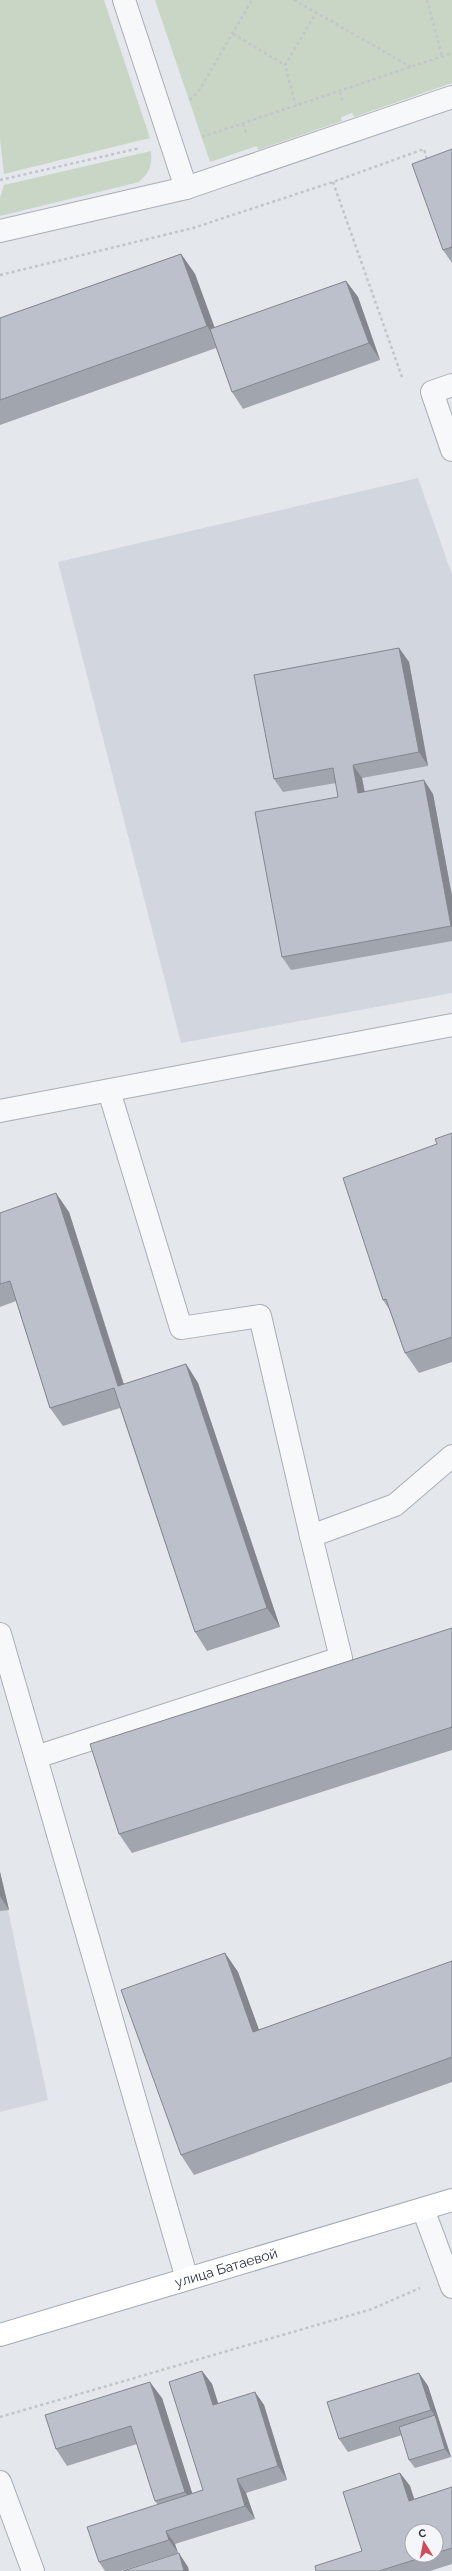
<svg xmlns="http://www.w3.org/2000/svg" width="452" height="2571" viewBox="0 0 452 2571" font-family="Raleway,sans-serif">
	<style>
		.built { fill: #d2d6de }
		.green { fill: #c9d6c5 }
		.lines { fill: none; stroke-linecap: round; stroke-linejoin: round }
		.minor-casing { stroke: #a9aeb7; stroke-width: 24 }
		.major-casing { stroke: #a3abb8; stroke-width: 24 }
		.path { stroke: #c2c5cb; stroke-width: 2.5; stroke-dasharray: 3 3; stroke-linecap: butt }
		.minor { stroke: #f7f8fa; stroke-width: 22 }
		.major { stroke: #fff; stroke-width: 22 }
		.wall { fill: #a1a5ae; fill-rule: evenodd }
		.shaded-wall { fill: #83868d }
		.building { fill: #bbc0ca; stroke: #83868d }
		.labels { text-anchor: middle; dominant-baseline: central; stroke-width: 3; stroke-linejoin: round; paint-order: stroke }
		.street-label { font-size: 14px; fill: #2b3445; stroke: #f4f6f9 }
	</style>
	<rect width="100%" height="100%" fill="#e4e7ec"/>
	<g class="built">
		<path d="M418,478L452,575V993L181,1043L58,562Z"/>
		<path d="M0,1872L48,2100L0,2112Z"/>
	</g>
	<g class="green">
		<path d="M0,0H104L150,138L4,174L0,139Z"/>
		<path d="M155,0H452V83L354,117L352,113L341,117L342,121L258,150L257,146L210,162Z"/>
		<path d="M151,151C152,165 150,172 139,182L0,216V198L4,185Z"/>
	</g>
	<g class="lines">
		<defs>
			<g id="minor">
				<path d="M124,0L186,188"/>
				<path d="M0,231L186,188L452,97"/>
				<path d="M452,385L432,392L452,450"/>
				<path d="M109,1091L181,1328L260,1316L311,1536L395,1505L452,1456"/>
				<path d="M0,1111L452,1025"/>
				<path d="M0,1634L187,2279"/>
				<path d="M36,1757L341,1658L311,1536"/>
				<path d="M423,2209L452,2287"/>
				<path d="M0,2482L33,2571"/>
			</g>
			<g id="major">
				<path id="s1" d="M0,2335L452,2200"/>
			</g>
		</defs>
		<use href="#minor" class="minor-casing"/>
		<use href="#major" class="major-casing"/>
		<g class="path">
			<path d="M294,0L411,67"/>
			<path d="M427,0L442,56"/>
			<path d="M233,34L285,65"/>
			<path d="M340,92L343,103"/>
			<path d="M190,100L200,89L252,0"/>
			<path d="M296,106L285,65L316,13"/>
			<path d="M243,124L247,135"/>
			<path d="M202,137L452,53"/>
			<path d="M0,180L140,148"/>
			<path d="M333,182L403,380"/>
			<path d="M0,275L193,228L333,182L424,149L427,160"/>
			<path d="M0,2417L372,2309L420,2288"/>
		</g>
		<use href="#minor" class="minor"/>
		<use href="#major" class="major"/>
	</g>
	<g class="wall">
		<path d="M452,149V263L443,250Z"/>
		<path d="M181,254L195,274L215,328L346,281L358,297L380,360L243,409L232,392L216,348L0,425V318Z"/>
		<path d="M399,648L409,662L428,766L362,778L365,792L433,794L452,896V941L291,970L282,957L338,797L336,783L283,792L274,779Z"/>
		<path d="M452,1133V1362L419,1373L405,1353L389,1309L383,1300Z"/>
		<path d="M69,1212L124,1384L186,1364L198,1383L280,1627L207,1651L195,1632L120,1408L63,1426L50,1408L16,1301L0,1307V1213Z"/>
		<path d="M452,1628V1750L132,1853L119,1834Z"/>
		<path d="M0,1872L9,1910L0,1911Z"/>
		<path d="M225,1953L238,1972L259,2030L452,1961V2082L194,2175L181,2155Z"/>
		<path d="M202,2371L212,2384L218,2404L255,2392L264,2405L287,2480L246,2493L255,2519L175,2544L178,2553L121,2571H105L99,2562L158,2505L155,2501L137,2444L67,2466L56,2449L162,2398L192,2494L203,2490Z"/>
		<path d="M419,2373L428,2386L451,2457L415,2468L409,2460L402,2435L348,2452L339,2439Z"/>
		<path d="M400,2473L410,2486L414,2499L452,2487V2564L430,2571H316L362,2551ZM436,2531V2555H412Z"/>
	</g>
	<g class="shaded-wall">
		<path d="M181,254L195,274L221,346L207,326Z"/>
		<path d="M346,281L358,297L380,360L369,343Z"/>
		<path d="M399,648L409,662L428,766L419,752Z"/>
		<path d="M353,765L362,778L367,806L358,793Z"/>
		<path d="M424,780L433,794L452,896V928L451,926Z"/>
		<path d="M56,1193L69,1212L130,1405L118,1386Z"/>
		<path d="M186,1364L198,1383L280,1627L267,1608Z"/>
		<path d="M0,1872L9,1910L0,1896Z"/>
		<path d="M225,1953L238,1972L267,2052L253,2032Z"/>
		<path d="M202,2371L212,2384L223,2418L213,2405Z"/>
		<path d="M419,2373L428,2386L440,2423L431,2410Z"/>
		<path d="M150,2382L162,2398L197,2508L185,2492Z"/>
		<path d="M255,2392L264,2405L287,2480L278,2466Z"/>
		<path d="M435,2415L440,2423L451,2457L445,2449Z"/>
		<path d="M400,2473L410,2486L419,2514L409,2501Z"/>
		<path d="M237,2479L246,2493L255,2519L245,2506Z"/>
		<path d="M166,2531L175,2544L178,2553L169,2540Z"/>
		<path d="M179,2553L188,2567L189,2571H184Z"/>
	</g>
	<g class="building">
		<path d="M452,149V247L443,250L412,164Z"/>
		<path d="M181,254L207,326L0,400V318Z"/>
		<path d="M346,281L369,343L232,392L210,329Z"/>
		<path d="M399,648L419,752L353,765L358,793L424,780L451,926L282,957L255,812L338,797L333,768L274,779L254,675Z"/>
		<path d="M452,1133V1337L405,1353L386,1299L383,1300L343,1178L437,1144L435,1139Z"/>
		<path d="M56,1193L118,1386L186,1364L267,1608L195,1632L114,1388L50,1408L10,1281L0,1284V1213Z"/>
		<path d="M452,1628V1727L119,1834L90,1744Z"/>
		<path d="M225,1953L253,2032L452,1961V2057L181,2155L121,1990Z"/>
		<path d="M202,2371L213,2405L255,2392L278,2466L237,2479L245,2506L166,2531L169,2540L99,2562L87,2527L203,2490L169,2382Z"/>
		<path d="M419,2373L431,2410L339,2439L327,2402Z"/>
		<path d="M150,2382L185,2492L155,2501L131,2426L56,2449L45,2415Z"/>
		<path d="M435,2415L445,2449L409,2460L399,2427Z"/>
		<path d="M400,2473L409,2501L452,2487V2548L436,2553V2531H412V2555H430L379,2571H316L315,2566L362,2551L343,2492Z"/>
		<path d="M179,2553L184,2571H123Z"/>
	</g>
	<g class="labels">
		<g class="street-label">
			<text stroke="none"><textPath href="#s1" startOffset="236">улица Батаевой</textPath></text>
		</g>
	</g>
	<g transform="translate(424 2543) rotate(350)"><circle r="19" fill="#f4f6f9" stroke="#a4a8b1"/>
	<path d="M0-3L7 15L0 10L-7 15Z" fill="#d1495b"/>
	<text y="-6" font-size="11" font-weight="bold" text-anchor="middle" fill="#2b3445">С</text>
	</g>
</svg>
